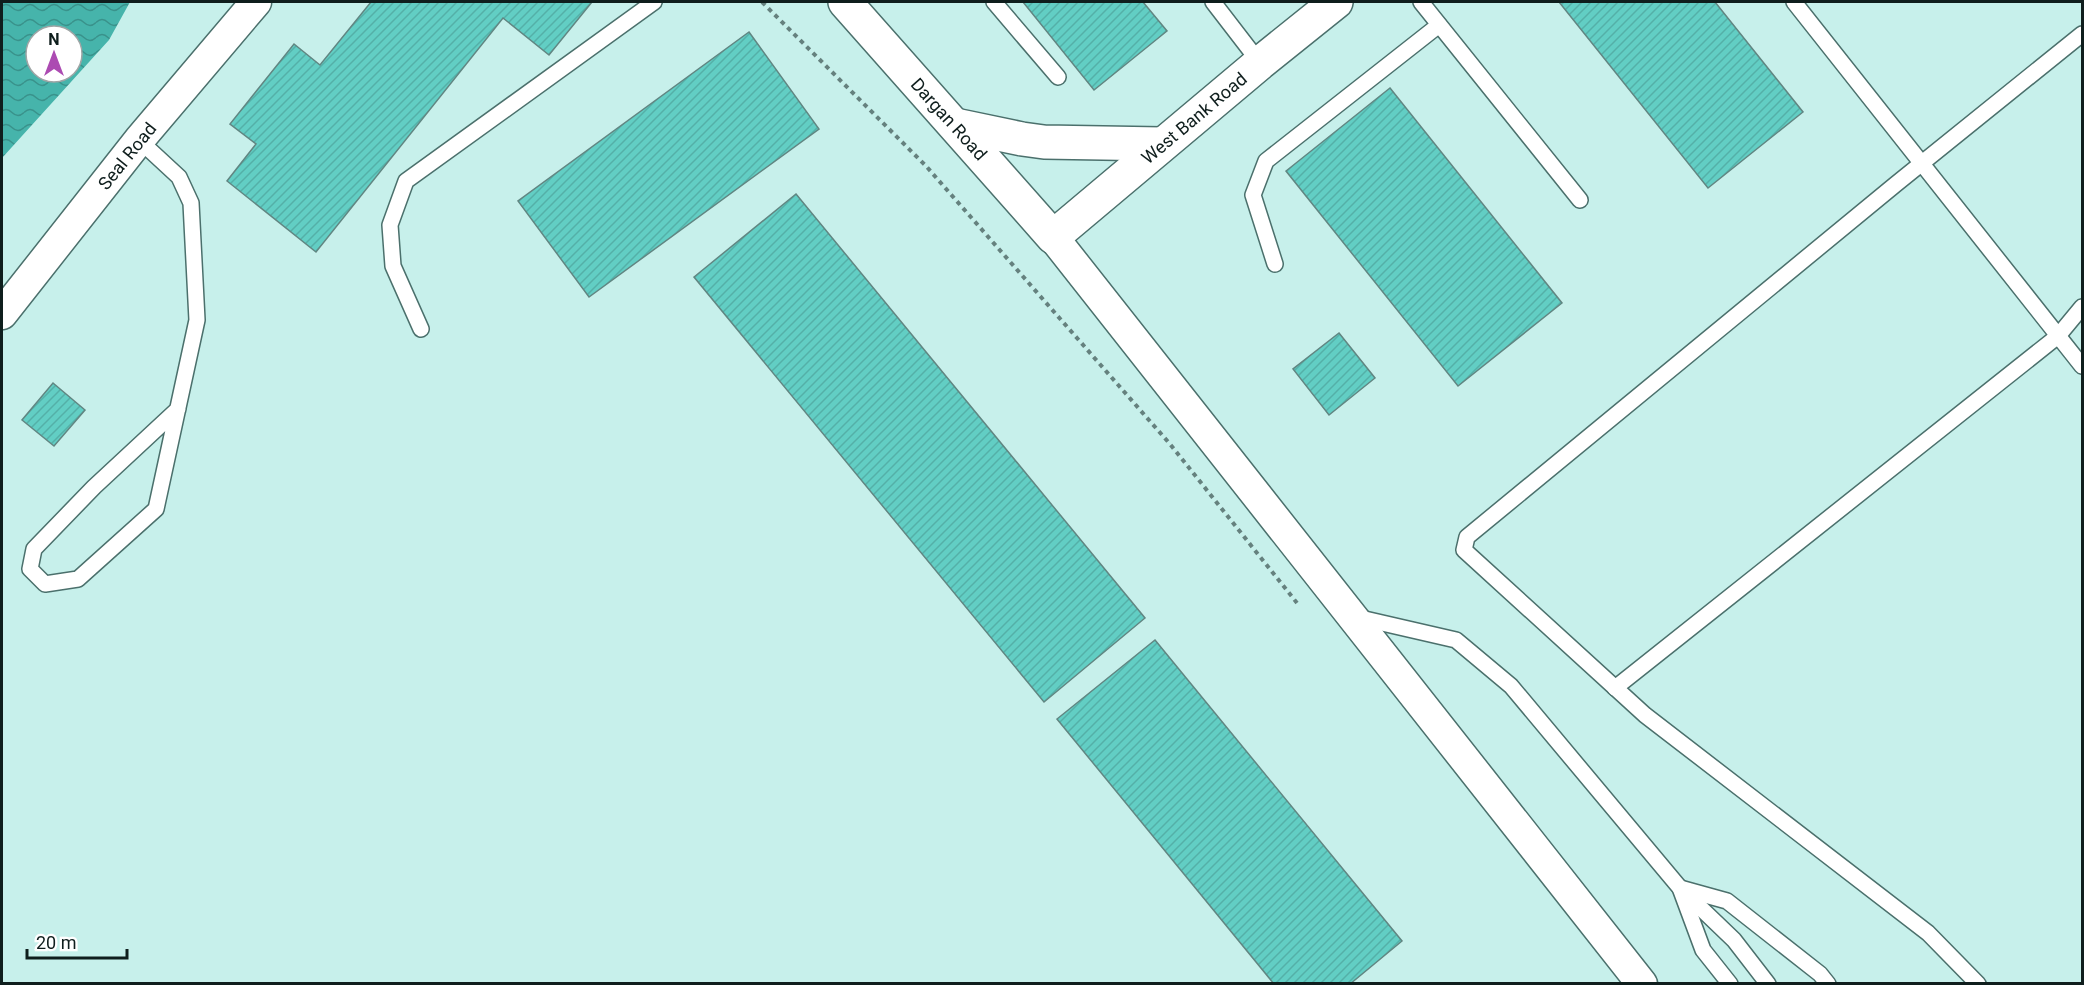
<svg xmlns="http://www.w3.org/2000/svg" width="2084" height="985" viewBox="0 0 2084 985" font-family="Roboto,sans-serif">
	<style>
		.water { fill: url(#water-waves); fill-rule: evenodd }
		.building { fill: url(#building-hatch); stroke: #618682; stroke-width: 1.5 }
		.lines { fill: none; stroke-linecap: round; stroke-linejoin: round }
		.service-casing { stroke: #4b706c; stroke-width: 18 }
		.minor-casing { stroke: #4b706c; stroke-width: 33 }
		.tertiary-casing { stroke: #4b706c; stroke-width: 36 }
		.path { stroke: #65817e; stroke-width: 4; stroke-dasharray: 4.5 4.5; stroke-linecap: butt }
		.service { stroke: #fff; stroke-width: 15 }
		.minor { stroke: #fff; stroke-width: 30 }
		.tertiary { stroke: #fff; stroke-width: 33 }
		.labels { text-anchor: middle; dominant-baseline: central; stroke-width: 4.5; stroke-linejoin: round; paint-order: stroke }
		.street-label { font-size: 18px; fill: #0f1e1d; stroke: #fff }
	</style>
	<defs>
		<pattern id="water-waves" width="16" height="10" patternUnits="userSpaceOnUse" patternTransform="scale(1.5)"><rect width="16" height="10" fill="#46b4ab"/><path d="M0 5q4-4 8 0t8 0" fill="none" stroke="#39928b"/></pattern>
		<pattern id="building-hatch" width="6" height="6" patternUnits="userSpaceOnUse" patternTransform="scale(1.5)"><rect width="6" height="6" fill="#62cec4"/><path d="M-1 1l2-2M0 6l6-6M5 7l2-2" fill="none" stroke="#54b0a8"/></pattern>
	</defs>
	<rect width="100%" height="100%" fill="#c7f0eb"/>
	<path class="water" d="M2,2H130L109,40L2,158ZM36,36H72V72H36Z"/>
	<g class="building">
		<path d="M371,2H592L549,55L503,18L316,252L227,181L256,144L230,124L294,44L320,65Z"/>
		<path d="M1023,2H1143L1167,31L1094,90Z"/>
		<path d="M1559,2H1715L1803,112L1708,188Z"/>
		<path d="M749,32L819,129L589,297L518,201Z"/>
		<path d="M1390,88L1562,303L1458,386L1286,171Z"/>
		<path d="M796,194L1145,618L1044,702L694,277Z"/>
		<path d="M1339,333L1375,378L1329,415L1293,369Z"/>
		<path d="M53,383L85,410L54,446L22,420Z"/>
		<path d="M1155,640L1402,941L1350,984H1274L1057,719Z"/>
	</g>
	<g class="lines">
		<defs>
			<g id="service">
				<path d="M994,2L1058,77"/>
				<path d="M1213,2L1260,63"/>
				<path d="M1421,2L1580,200"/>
				<path d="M1794,2L2082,366"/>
				<path d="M139,140L179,177L191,203L197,320L156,509L78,579L45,584L30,569L34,549L94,487L178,409"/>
				<path d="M1275,264L1253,195L1266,161L1439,25"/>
				<path d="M421,329L393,266L390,225L406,181L654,2"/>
				<path d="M1356,617L1456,640L1511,686L1680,888L1703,950L1730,984"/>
				<path d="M1615,688L2058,336L2082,307"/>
				<path d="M1680,888L1727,901L1820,974L1828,984"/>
				<path d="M1684,892L1734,940L1768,984"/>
				<path d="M1978,984L1928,933L1645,715L1464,550L1467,537L1896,184L2082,34"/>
			</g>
			<g id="minor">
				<path d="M1053,237L1642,984"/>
				<path d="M2,314L139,140L256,2"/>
			</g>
			<g id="tertiary">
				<path d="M845,2L1053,237L1260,63L1336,2"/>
				<path d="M955,125L1022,139L1044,142L1162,144"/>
			</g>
		</defs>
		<use href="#service" class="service-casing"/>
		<use href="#minor" class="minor-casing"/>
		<use href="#tertiary" class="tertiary-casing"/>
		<path class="path" d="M762,2L926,166L1170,444L1297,603"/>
		<use href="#service" class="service"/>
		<use href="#minor" class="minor"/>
		<use href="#tertiary" class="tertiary"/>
	</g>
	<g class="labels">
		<g class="street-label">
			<text transform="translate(1194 118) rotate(-40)">West Bank Road</text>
			<text transform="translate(949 119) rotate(48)">Dargan Road</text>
			<text transform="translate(127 156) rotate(-51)">Seal Road</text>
		</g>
	</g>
	<rect width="2084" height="985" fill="none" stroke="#0f1e1d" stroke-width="6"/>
	<g transform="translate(54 54)"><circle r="28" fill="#ffffff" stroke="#9fa5a5" stroke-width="1.5"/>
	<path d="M0-4.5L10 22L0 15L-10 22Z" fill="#ac4bb2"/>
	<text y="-9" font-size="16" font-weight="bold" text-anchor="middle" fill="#0f1e1d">N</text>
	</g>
	<path d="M27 949v9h100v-9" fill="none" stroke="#0f1e1d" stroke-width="3"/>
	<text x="36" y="949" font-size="18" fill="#0f1e1d" stroke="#ffffff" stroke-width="4.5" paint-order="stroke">20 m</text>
</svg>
